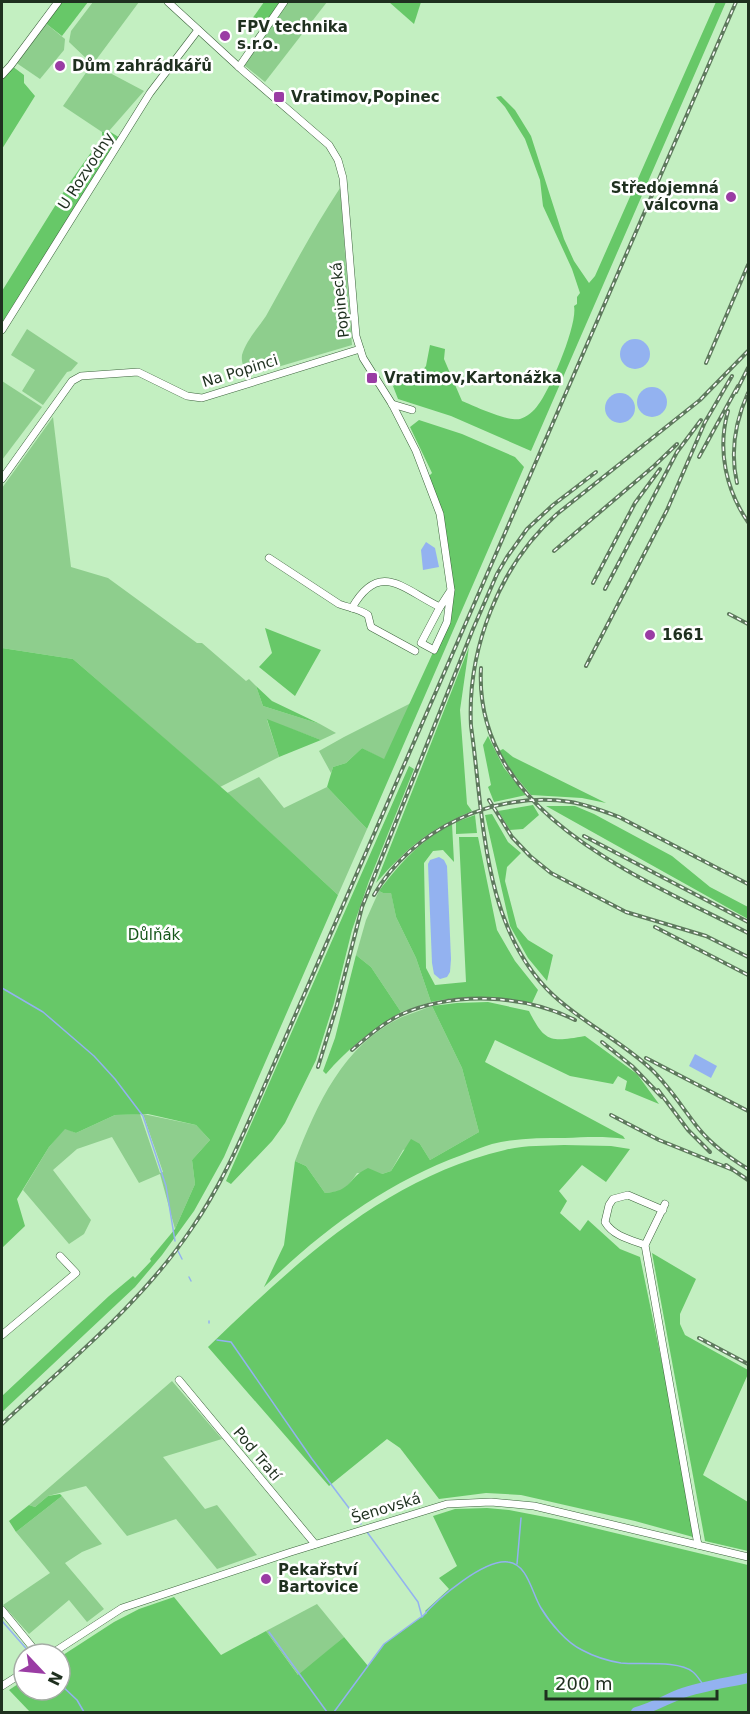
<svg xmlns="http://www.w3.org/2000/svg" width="750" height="1714" viewBox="0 0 750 1714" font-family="'DejaVu Sans',sans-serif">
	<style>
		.green { fill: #8ece8d }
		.forest { fill: #67c868 }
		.water { fill: #93b2f0 }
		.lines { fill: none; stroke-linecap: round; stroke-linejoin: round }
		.stream { stroke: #93b2f0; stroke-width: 1.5 }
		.river { stroke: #93b2f0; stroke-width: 10 }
		.minor-casing { stroke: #3c633c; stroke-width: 8 }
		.minor { stroke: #fff; stroke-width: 7 }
		.rail-casing { stroke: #5e795d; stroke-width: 4 }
		.rail { stroke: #fff; stroke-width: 1.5; stroke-dasharray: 4.5; stroke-linecap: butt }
		.poi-dot { fill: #9a3ca4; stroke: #fff; stroke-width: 2 }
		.labels { text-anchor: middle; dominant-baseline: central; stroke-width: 5; stroke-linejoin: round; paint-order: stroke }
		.poi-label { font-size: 15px; font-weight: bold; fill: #1f301f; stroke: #fff; text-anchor: start }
		.street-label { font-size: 15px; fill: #1f301f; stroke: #fff }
		.park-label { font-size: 15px; fill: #155719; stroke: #fff }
	</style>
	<rect width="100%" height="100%" fill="#c3efc1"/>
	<g class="green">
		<path d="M93,2H139L93,64L144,91L109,131L102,132L63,106L92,64L69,42L71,31Z"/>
		<path d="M287,2H327L265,82L244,65Z"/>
		<path d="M44,22L65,39L64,50L40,79L15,62Z"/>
		<path d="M340,188L352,345L251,375C244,371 241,363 242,355C246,341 258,328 266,316C290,273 313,229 340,188Z"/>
		<path d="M27,329L78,363L71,371L67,372L43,405L22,391L35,370L11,355Z"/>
		<path d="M2,381L42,407L2,460Z"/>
		<path d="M53,417L71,567L108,578L197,643H202L246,681L249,679L256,686L263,706L320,724L336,733L321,740L267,720L279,757L220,787L73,659L2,648V488Z"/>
		<path d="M413,702L384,760L362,748L346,763L333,767L331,773L319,751L344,737Z"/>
		<path d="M259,777L284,808L327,787L367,829L338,895L227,793Z"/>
		<path d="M379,891L383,893L391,892L396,917L416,958L431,1002L401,1012L371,967L356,955L366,920Z"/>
		<path d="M432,1006L462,1068L479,1132L430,1160L420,1144L403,1150L391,1171L382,1174L357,1173C347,1188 344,1192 325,1193L306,1166L295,1161C317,1104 343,1045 402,1017C412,1013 422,1010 432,1006Z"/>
		<path d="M140,1114L160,1173L163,1172L143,1114L196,1125L210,1140L192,1160L195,1184L175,1229L160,1174L139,1183L112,1137L77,1149L53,1170L91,1220L84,1234L69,1244L23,1190L49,1147L65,1128L76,1133L115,1115Z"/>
		<path d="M172,1381L222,1439L163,1457L205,1509L217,1505L257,1555L217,1569L176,1519L127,1536L86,1486L48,1496L35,1507L29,1505Z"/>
		<path d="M62,1496L102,1544L82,1552L65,1563L104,1609L87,1622L69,1600L29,1634L3,1605L50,1573L16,1532Z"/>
		<path d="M317,1604L344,1637L299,1676L266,1631Z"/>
	</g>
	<g class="forest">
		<path d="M60,2H88L62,36L44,22Z"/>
		<path d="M264,2H284L264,29L252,19Z"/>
		<path d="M389,2H421L414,24Z"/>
		<path d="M716,2H726L531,451L451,416L398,399L393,386L405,380H415L426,366L430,345L445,349L444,359L462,401C474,406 508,422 520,419C527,417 534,411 538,405C550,390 578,324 574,306L577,304V297L580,293L572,269L543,206L540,180L525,139L505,107L496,97L501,96L515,110L531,136L564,239L574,261L589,283L595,276Z"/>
		<path d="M12,66L24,75V83L35,96L2,149V79Z"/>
		<path d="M109,131L120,138L2,326V291L68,185L102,137V132Z"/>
		<path d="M419,420L462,434L515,457L524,467L367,829L327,787L333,767L346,763L362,748L384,759L447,622L451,590L438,500L429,476L432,473L410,427Z"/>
		<path d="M265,628L321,650L295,696L259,667L272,653Z"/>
		<path d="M469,647L460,710L467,804L472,811C426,832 410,845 376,883Z"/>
		<path d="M2,648L73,659L229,794L338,895L224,1157L194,1211L162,1255L135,1287L2,1412V1396L109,1296L133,1276L135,1278L151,1261L150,1259L175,1229L195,1184L192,1160L210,1140L196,1125L148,1114L115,1115L76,1133L65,1129L49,1147L17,1199L25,1226L2,1248Z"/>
		<path d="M256,686L272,701L320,724L263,706Z"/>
		<path d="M267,719L321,740L279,757Z"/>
		<path d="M488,736L504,768L526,795L494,802L488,787L491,785L483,745Z"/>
		<path d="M503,749L513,757L606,803L582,798L531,795L512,772L499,751Z"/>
		<path d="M409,766L414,769L369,881L352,930L334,1003L316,1060L285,1123L272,1141L231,1184L226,1181Z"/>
		<path d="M533,805L539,815L523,829L510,830L498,811Z"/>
		<path d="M546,806H575L594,814L672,856L710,887L748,907V919Z"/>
		<path d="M492,814L508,842L521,853L507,867L505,881L517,927L528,940L553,955L547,981L528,958L510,926L485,815Z"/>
		<path d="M475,815L477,833L456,834V822Z"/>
		<path d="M452,824L454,862L443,850L433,851L424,863L426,968L435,985L466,982L459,837H478L497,930L515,961L538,990L532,1003C499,998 465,994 431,1002L416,958L396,917L391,893H383L379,891C400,863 421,840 452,824Z"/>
		<path d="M356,955L371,967L401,1012C372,1030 348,1048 326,1074L323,1071L335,1038Z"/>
		<path d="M488,1002L529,1011C545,1043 551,1042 585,1036L637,1074L659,1104L625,1090L627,1081L618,1076L613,1084L570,1076L495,1040L485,1062L623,1136L625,1139C605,1136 586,1137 565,1138C541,1138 516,1138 492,1144C482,1147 472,1151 462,1155C387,1182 321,1231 264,1287L284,1245L295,1161L306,1166L325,1193C353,1191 347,1178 368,1168L382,1174L391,1171L411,1139L420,1144L430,1160L479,1132L462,1068L432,1006L457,1003Z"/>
		<path d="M564,1145L611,1146L630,1149L606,1182L582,1165L559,1191L567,1201L560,1213L580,1231L588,1220L620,1249L640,1257L667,1387L693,1537L635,1521L521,1495L486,1493L439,1499L400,1448L387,1439L329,1486L208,1347C296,1263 383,1179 505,1150C524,1145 545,1146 564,1145Z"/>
		<path d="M652,1253L696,1279L680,1314V1324L685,1335L748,1370V1374L703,1475L748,1502V1551L705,1541Z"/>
		<path d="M60,1494L62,1496L16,1532L9,1521L29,1505L35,1507L48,1496Z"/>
		<path d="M487,1508L509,1510L561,1520L748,1565V1712H30L9,1690L24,1680V1690H60V1657L114,1622L139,1609L174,1597L221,1655L266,1631L298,1675L344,1637L368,1666L384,1644L427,1613L425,1611L449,1589L439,1578L457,1566L433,1516L455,1509Z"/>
	</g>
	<g class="water">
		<circle cx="635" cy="354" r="15"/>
		<circle cx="652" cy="402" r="15"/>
		<circle cx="620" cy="408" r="15"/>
		<path d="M426,542L435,548L439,567L423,570L421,550Z"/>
		<path d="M439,857L444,860L447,866L451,959L450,972L447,977L440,979L434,974L432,963L428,864L430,860Z"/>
		<path d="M695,1054L717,1066L711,1078L689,1066Z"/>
	</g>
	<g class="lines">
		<g class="stream">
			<path d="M2,988L43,1012L94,1056L115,1079L143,1116L166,1186L175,1241"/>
			<path d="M178,1251L182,1259"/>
			<path d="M189,1277L191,1281"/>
			<path d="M209,1321V1323"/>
			<path d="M217,1340L231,1342L312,1459L361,1524"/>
			<path d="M367,1532L418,1602L422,1617C437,1599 484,1559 508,1562C528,1564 532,1594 541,1608C550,1623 567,1643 582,1650C593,1656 609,1661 621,1663C640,1665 678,1660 693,1672C697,1675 701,1682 704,1686"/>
			<path d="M517,1564L521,1518"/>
			<path d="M2,1621L31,1654"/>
			<path d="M269,1632L327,1712"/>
			<path d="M60,1684L77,1700L84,1712"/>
			<path d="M334,1712L384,1644L421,1617"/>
		</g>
		<path class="river" d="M636,1712C652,1708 665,1700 680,1694C702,1686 725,1683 748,1678"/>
		<defs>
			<g id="minor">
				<path d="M168,2L241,69L329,145L338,160L343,178L356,336L363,358L392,404L416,451L440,514L451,590L447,622L434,650L421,643L440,607L451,590"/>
				<path d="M239,67L284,2"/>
				<path d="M2,75L11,65L58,2"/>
				<path d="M2,330L150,93L198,30"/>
				<path d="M392,404L412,410"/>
				<path d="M2,479L72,381L81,376L138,372L187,396L202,398L360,349"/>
				<path d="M269,558L339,604C350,608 359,609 368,615L371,627L415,651"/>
				<path d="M352,608C380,559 404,590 440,607"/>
				<path d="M665,1204L645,1245L698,1545"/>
				<path d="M645,1245C631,1240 613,1236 605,1222L609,1205L613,1199L628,1195L663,1210"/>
				<path d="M2,1335L76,1273L60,1256"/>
				<path d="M179,1380L315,1544"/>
				<path d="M2,1610L38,1654"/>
				<path d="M51,1654L122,1608L291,1552L447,1504L491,1502L534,1506L748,1557"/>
				<path d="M2,1686L24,1672"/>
			</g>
		</defs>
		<use href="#minor" class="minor-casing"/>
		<use href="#minor" class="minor"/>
		<defs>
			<g id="rail">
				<path d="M748,351L700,400L557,514C499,565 467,650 471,726C484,817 482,928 553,995C583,1023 621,1041 651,1069C670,1087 683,1109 699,1129C713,1146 730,1158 748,1169"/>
				<path d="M706,363L748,265"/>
				<path d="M736,392L748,368"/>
				<path d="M728,411C717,450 726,490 748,522"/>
				<path d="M699,457L738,386"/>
				<path d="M737,483C730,452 735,422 748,393"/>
				<path d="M554,551L654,466L677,444"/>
				<path d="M593,583L635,503L660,469"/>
				<path d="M605,589L677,452L701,420"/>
				<path d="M729,614L748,624"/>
				<path d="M586,666L667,510L705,422L732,376"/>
				<path d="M481,668C473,814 641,877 748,933"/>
				<path d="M489,800L512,837L530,856L551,873L626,912L706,936L748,957"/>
				<path d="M584,836L748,922"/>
				<path d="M374,895C412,829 495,790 571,802C588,805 603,811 619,817L748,884"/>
				<path d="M655,927L748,975"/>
				<path d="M602,1042L632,1066L662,1097"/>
				<path d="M352,1050C367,1037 382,1024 400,1015C454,991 523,994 575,1020"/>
				<path d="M646,1058L748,1111"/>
				<path d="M318,1067L337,1005L362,907L473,629L497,574L507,557L527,529L553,505L596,472"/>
				<path d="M658,1090L688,1130L710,1152"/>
				<path d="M611,1115L659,1140L733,1170"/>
				<path d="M726,1165L748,1180"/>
				<path d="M699,1338L748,1364"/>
				<path d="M2,1424C68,1362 141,1304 192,1228C219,1189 238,1146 257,1103L736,2"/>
			</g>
		</defs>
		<use href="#rail" class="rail-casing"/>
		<use href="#rail" class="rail"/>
	</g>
	<g class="poi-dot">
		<circle cx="225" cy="36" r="6"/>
		<circle cx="60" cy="66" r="6"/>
		<rect x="273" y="91" width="12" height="12" rx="3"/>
		<circle cx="731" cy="197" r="6"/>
		<rect x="366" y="372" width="12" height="12" rx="3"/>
		<circle cx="650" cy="635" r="6"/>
		<circle cx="266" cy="1579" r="6"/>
	</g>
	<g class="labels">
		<g class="poi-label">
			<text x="237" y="27">FPV technika<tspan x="237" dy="17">s.r.o.</tspan></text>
			<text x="72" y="66">Dům zahrádkářů</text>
			<text x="291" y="97">Vratimov,Popinec</text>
			<text x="719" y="188" text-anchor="end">Středojemná<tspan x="719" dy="17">válcovna</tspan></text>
			<text x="384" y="378">Vratimov,Kartonážka</text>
			<text x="662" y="635">1661</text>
			<text x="278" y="1570">Pekařství<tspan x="278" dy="17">Bartovice</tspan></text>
		</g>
		<g class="street-label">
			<text transform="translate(86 171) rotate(-57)">U Rozvodny</text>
			<text transform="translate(340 300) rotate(-96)">Popinecká</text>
			<text transform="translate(240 371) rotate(-17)">Na Popinci</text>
			<text transform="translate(257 1454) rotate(50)">Pod Tratí</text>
			<text transform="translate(386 1508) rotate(-17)">Šenovská</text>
		</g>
		<g class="park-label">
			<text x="154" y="935">Důlňák</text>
		</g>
	</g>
	<rect width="750" height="1714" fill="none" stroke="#1f301f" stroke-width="6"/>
	<g transform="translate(42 1672) rotate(116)"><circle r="28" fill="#ffffff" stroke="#a5aca5" stroke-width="1.5"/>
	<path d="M0-4.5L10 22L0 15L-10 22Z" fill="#9a3ca4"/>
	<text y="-9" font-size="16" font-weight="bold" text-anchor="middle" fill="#1f301f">N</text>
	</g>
	<path d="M546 1690v9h171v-9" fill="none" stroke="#1f301f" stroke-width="3"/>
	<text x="555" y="1690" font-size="18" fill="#1f301f" stroke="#ffffff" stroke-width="4.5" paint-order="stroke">200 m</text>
</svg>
